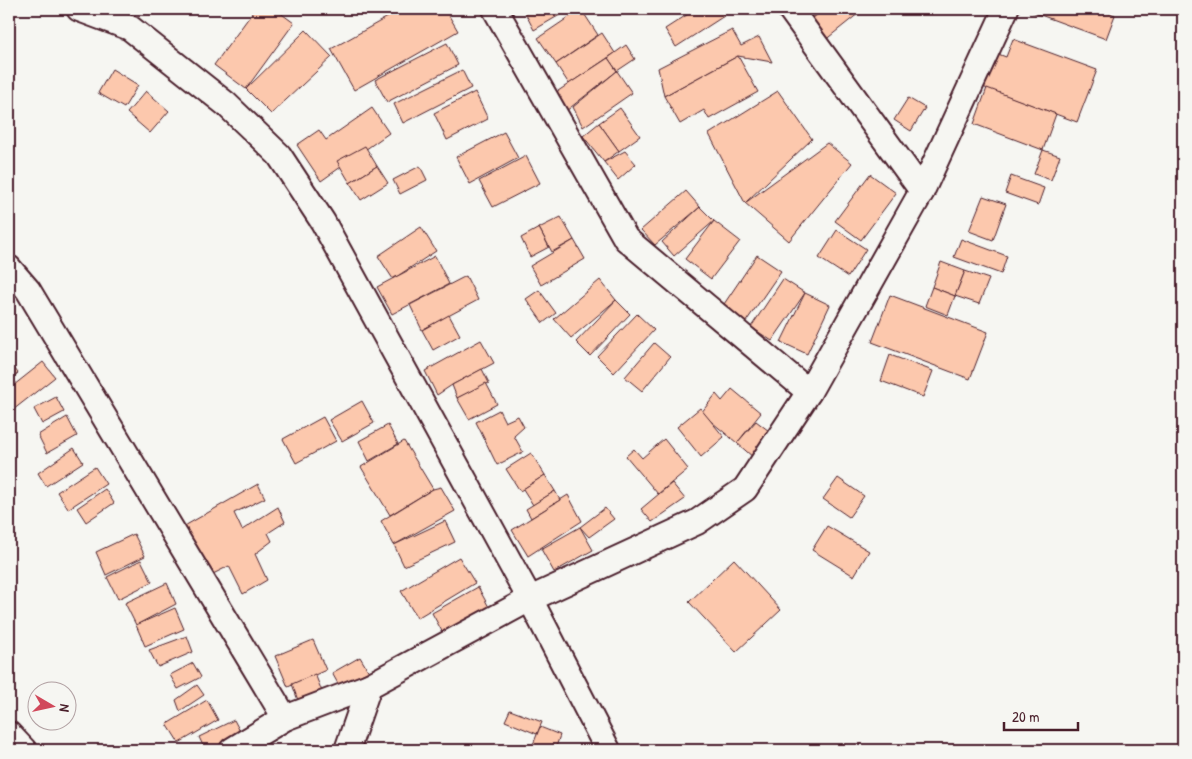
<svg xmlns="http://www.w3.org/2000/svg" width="1192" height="759" viewBox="0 0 1192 759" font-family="'Patrick Hand',sans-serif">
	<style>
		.building { fill: #fcc8ad; stroke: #4a1f2b }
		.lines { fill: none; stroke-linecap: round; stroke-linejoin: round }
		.minor-casing { stroke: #4a1f2b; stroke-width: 28 }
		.minor { stroke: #f6f6f2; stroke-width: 24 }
	</style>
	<rect width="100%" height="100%" fill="#f6f6f2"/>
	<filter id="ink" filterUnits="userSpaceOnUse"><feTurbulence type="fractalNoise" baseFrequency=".02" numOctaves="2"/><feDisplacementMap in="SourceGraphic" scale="10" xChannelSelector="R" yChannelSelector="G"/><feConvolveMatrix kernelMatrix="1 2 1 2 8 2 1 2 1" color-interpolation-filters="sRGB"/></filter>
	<g filter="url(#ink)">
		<g class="building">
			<path d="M255,9H275L294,23L246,89L214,65Z"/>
			<path d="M402,9H445L458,31L354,90L331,49Z"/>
			<path d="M523,9H570L534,30Z"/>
			<path d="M581,9L598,35L556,64L538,38Z"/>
			<path d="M696,9H719L724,16L676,47L665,29Z"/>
			<path d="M800,9H824L807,23Z"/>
			<path d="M824,9H855L859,13L824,41L807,23Z"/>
			<path d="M1024,9H1099L1115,15L1106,39Z"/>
			<path d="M306,30L332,57L271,114L246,89Z"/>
			<path d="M732,30L741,46L759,37L772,62L738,56L664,96L658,68Z"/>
			<path d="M602,33L615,53L569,84L556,64Z"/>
			<path d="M1013,39L1097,70L1077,122L980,86L993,52L1006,57Z"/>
			<path d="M447,43L458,65L387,102L375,80Z"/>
			<path d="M626,45L635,59L617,71L608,58Z"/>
			<path d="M738,56L758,92L709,119L704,110L680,124L664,96Z"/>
			<path d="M608,58L617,71L566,111L555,93Z"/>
			<path d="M112,69L138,85L124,108L98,93Z"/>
			<path d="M462,70L471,88L403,123L394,104Z"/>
			<path d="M617,71L632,93L583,127L573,107Z"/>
			<path d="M987,88L1056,114L1043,150L974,124Z"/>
			<path d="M146,91L169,111L150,133L127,113Z"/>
			<path d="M778,91L812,139L745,203L709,134Z"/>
			<path d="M475,92L488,119L447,140L434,113Z"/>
			<path d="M908,98L925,108L911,131L894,120Z"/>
			<path d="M372,108L389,133L321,181L297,145L319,130L326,140Z"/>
			<path d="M620,108L640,136L619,151L599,123Z"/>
			<path d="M599,123L619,151L604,162L583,136Z"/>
			<path d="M504,132L518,158L470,184L456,157Z"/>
			<path d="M827,143L852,163L789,241L745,203Z"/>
			<path d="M365,146L377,166L350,183L337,161Z"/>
			<path d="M1043,150L1060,156L1051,180L1034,174Z"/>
			<path d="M625,151L636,164L618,180L604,162Z"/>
			<path d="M526,156L540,183L493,207L479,181Z"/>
			<path d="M377,166L388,183L361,200L350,183Z"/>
			<path d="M420,166L427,180L400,194L393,180Z"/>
			<path d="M870,174L896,193L861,240L835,221Z"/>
			<path d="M1011,176L1044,188L1038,205L1005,193Z"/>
			<path d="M686,191L700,207L655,245L641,230Z"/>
			<path d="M983,196L1006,204L993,240L969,231Z"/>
			<path d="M700,207L714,221L674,256L662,242Z"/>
			<path d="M561,217L574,240L552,252L539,228Z"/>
			<path d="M714,221L740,241L711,279L685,259Z"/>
			<path d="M421,227L436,251L393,279L378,256Z"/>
			<path d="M539,228L549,247L530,257L521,238Z"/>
			<path d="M837,230L866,249L848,277L819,258Z"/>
			<path d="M961,239L1007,256L1001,274L954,257Z"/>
			<path d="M574,240L585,259L541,285L530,266Z"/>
			<path d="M757,255L781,271L743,326L720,310Z"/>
			<path d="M435,256L449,284L392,314L377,287Z"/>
			<path d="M941,262L965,271L955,296L932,287Z"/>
			<path d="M965,271L989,279L979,304L955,296Z"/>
			<path d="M466,276L478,300L422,330L410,305Z"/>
			<path d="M783,279L805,293L772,341L751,327Z"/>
			<path d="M600,280L616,300L571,338L554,319Z"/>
			<path d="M932,287L955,296L948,315L925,306Z"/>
			<path d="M539,290L556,313L543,323L526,299Z"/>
			<path d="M805,293L830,305L807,354L781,342Z"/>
			<path d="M890,295L988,332L970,379L872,342Z"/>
			<path d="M616,300L630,314L590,356L576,342Z"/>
			<path d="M637,314L654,330L614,373L597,356Z"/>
			<path d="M449,315L460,335L433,350L422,330Z"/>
			<path d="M481,340L494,363L452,385L437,395L425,371Z"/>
			<path d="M654,343L670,357L642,391L625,377Z"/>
			<path d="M890,355L933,371L923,397L881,381Z"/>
			<path d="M9,362L18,373L9,381Z"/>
			<path d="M43,362L55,377L13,410L9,405V389Z"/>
			<path d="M482,369L489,383L457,398L452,385Z"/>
			<path d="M486,383L497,404L469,419L457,398Z"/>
			<path d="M732,389L761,413L737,443L701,413L716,394L722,401Z"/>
			<path d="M56,397L64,412L42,424L34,409Z"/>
			<path d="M362,401L374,423L342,441L329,420Z"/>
			<path d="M700,408L724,437L701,457L677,427Z"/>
			<path d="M499,410L505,422L518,416L524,427L514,436L523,452L497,465L476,422Z"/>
			<path d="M67,417L77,436L47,453L38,435Z"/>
			<path d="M323,417L336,441L296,463L283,439Z"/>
			<path d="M756,421L773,434L754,458L737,443Z"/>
			<path d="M388,425L398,444L369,461L359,441Z"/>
			<path d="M664,439L688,469L658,494L626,456L634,449L642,458Z"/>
			<path d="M404,441L433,489L390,515L361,467Z"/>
			<path d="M74,448L83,462L46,486L38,473Z"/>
			<path d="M531,453L545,475L520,491L506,469Z"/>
			<path d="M95,467L106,484L68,509L57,492Z"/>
			<path d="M545,475L555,491L533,505L523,489Z"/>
			<path d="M838,478L864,496L849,517L823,499Z"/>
			<path d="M672,483L685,499L652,522L641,509Z"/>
			<path d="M258,484L265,498L234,513L242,530L278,507L285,522L268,533L272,541L255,554L267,580L243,594L229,566L207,577L181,528Z"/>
			<path d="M441,487L455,511L394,545L381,521L433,489Z"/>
			<path d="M105,489L114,503L86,522L77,508Z"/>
			<path d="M555,491L560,500L531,518L526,509Z"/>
			<path d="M568,495L582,521L528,556L512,530Z"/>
			<path d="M605,508L614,519L589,537L580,527Z"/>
			<path d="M445,521L455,542L404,566L394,545Z"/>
			<path d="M827,526L869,551L854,576L812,550Z"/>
			<path d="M580,527L593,550L554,572L541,549Z"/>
			<path d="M134,534L145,556L106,575L96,552Z"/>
			<path d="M459,557L475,583L417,618L401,591Z"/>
			<path d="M734,559L781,610L736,652L689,602Z"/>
			<path d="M141,560L152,582L118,599L107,577Z"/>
			<path d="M167,583L176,604L136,625L125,603Z"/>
			<path d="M478,587L490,609L444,635L432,613Z"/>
			<path d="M175,608L184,629L145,646L136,625Z"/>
			<path d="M187,636L193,652L158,667L149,650Z"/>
			<path d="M313,640L326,670L288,687L275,656Z"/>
			<path d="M360,657L369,672L341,689L332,673Z"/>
			<path d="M193,663L201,677L178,689L170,675Z"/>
			<path d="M315,674L323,694L299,703L292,684Z"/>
			<path d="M197,685L204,695L180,711L176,700Z"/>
			<path d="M207,700L218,720L179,743L167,724Z"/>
			<path d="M510,710L542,722L537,734L505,721Z"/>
			<path d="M234,720L243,737L214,750H205L199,737Z"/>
			<path d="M540,727L560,735L555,750H540L532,747Z"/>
			<path d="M503,744L518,750H500Z"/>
		</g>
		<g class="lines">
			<defs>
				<g id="minor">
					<path d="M79,9L130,28L226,104L279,155L323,222L530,599L608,750"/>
					<path d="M495,9L626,239L809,392"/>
					<path d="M790,9L922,191"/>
					<path d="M9,268L28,290L285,718"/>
					<path d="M9,734L24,750"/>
					<path d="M232,750L285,718L369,686"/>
					<path d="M347,750L369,686L530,599L697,522L745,489L809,392L922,191L1006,9"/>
				</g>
			</defs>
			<use href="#minor" class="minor-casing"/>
			<use href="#minor" class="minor"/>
		</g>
	</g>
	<rect width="1192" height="759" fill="none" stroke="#f6f6f2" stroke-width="30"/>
	<rect x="15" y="15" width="1162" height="729" fill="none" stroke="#4a1f2b" stroke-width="2" filter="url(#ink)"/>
	<g transform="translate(52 706) rotate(99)"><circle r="24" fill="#f6f6f2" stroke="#b1a0a2"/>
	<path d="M0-4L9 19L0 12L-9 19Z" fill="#d1495b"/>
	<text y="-8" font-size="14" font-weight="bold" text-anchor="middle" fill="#4a1f2b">N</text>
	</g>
	<path d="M1004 722v8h74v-8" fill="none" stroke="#4a1f2b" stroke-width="2.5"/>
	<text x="1012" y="722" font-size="15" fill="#4a1f2b" stroke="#f6f6f2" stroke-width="4" paint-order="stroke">20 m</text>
</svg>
